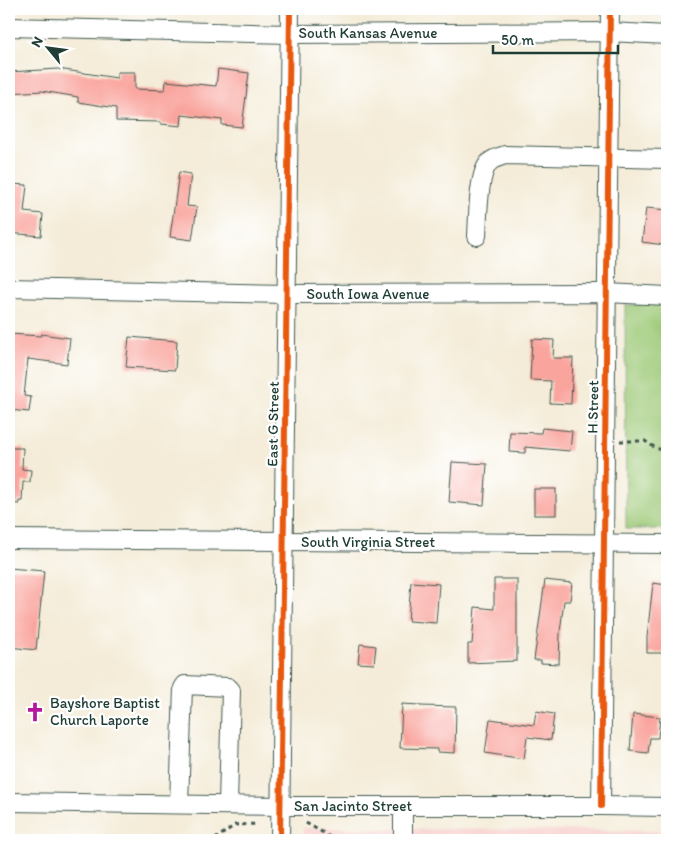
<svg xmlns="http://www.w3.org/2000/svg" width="676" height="849" viewBox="0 0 676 849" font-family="Itim,sans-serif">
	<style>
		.built { fill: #f7d0ce }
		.green { fill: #9dc977; stroke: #5e8356 }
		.building { fill: #f9a59e }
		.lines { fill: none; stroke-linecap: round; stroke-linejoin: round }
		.minor-casing { stroke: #3f574d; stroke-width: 20 }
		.path { stroke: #3f574d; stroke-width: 3; stroke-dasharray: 4 4; stroke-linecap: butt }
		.minor { stroke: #fff; stroke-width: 18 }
		.cycleway-casing { stroke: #fff; stroke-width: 9 }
		.cycleway { stroke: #e8590c; stroke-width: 6 }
		.labels { text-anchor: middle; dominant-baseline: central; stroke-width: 4.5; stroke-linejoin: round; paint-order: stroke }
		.street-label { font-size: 15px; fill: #1f3d34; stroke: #fff }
		.poi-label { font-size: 15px; fill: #1f3d34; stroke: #fff; text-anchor: start }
	</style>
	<rect width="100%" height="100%" fill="#fff"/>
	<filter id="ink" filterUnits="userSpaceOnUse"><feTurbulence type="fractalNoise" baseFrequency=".02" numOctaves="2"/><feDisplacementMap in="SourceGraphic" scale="10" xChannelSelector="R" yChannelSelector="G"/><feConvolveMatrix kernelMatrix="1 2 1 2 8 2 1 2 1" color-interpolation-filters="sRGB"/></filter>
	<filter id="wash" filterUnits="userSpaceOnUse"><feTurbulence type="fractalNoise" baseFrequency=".0096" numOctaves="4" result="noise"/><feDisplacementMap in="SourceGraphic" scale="20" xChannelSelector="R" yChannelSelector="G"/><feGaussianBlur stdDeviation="1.12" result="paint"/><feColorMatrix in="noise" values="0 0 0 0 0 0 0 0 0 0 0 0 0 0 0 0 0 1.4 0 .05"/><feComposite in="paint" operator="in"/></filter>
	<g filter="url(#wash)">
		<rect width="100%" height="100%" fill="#f4ecd8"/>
		<path class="built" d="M303,828L667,831V840H303Z"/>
		<path class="green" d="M664,304L667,305V529H626L625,305Z"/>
		<g id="blocks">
			<g class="building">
				<path d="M58,69L117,78V72H135V89L165,90L166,81L216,86L218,69L249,73L242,127L222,125V120L182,115L181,126L161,124V122L116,121V108L78,102V97L42,91L9,93V72Z"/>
				<path d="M179,172L191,174L187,206L197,207L192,240L170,237Z"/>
				<path d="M9,184L27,185L24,212L43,214L41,236L9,233Z"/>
				<path d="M646,208L667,210L664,245L642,242Z"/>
				<path d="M9,334L41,336V334L70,338L67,364L28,359L24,396L31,397L29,412L9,410Z"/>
				<path d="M129,337L177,341L175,370L126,367Z"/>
				<path d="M532,339L554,340L553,358H573L571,404L550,403L551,381L530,380Z"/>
				<path d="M542,428L572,431L570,451L525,447V453L509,452L510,432L541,433Z"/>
				<path d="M9,448H23L22,469L31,470L30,482H23L22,501H19V504L9,503Z"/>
				<path d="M452,462L487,464L484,505L449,502Z"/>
				<rect x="534" y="489" width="22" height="26"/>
				<path d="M9,568L44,571L36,650L9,647Z"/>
				<path d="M494,579H517V661L468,663V644H472L475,607L494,609Z"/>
				<path d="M545,580L572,583L570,601H564L560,632L559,664L541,663V660H534Z"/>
				<path d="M411,582L439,584L436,623L408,621Z"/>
				<path d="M653,583L667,585L666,653H647V637Z"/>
				<path d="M360,644L376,646L374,664L358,663Z"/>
				<path d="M402,704L420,705V706L456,707L455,753L437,752V749L400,748Z"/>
				<path d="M536,711L554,714L551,740L527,737L524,759L485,753L490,719L534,725Z"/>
				<path d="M633,714L660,717L658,738H650L648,753L630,751Z"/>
			</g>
		</g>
	</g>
	<g filter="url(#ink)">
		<use href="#blocks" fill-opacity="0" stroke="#3f574d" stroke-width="1"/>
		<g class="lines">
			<defs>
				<g id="minor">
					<path d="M9,27L290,34L609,32L667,35"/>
					<path d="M477,236C478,219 478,176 488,164C491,159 500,157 505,155L667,159"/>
					<path d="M9,288L287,294L607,293L667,296"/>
					<path d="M9,539L667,544"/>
					<path d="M9,802L281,806H601L667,807"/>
					<path d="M179,804L183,688L185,685L228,687L231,690L228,805"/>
					<path d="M403,806V840"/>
					<path d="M601,806L610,9"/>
					<path d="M280,840L290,9"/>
				</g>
			</defs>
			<use href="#minor" class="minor-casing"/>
			<g class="path">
				<path d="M620,441H645L657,449H667"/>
				<path d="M306,823L322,832L334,840"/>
				<path d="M127,840H214L235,825L257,824"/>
			</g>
			<use href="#minor" class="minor"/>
			<defs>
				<g id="cycleway">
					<path d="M601,806L610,9"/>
					<path d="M280,840L290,9"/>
				</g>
			</defs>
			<use href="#cycleway" class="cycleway-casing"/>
			<use href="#cycleway" class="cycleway"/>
		</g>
	</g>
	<defs>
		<symbol id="church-bare" viewBox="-9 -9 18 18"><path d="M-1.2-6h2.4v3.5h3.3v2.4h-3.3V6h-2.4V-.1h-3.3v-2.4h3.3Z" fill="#b5179e" stroke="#fff" stroke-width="2.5" paint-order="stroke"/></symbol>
	</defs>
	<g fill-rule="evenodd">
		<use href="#church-bare" x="21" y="698" width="28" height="28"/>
	</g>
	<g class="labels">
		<g class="street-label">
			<text x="368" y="33">South Kansas Avenue</text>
			<text x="368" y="294">South Iowa Avenue</text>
			<text transform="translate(593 407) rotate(-89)">H Street</text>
			<text transform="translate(273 424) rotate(-89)">East G Street</text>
			<text x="368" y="542">South Virginia Street</text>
			<text x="353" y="806">San Jacinto Street</text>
		</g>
		<g class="poi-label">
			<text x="50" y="703">Bayshore Baptist<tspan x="50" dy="17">Church Laporte</tspan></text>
		</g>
	</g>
	<rect width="676" height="849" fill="none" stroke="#fff" stroke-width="30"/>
	<g transform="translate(48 48) rotate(299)" stroke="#ffffff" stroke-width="4" paint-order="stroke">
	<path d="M0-4L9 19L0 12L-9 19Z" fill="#1f3d34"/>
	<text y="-8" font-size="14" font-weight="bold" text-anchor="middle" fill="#1f3d34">N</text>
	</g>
	<path d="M493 45v8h125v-8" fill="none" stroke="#1f3d34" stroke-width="2.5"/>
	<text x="501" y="45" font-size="15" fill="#1f3d34" stroke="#ffffff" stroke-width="4" paint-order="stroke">50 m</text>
</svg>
